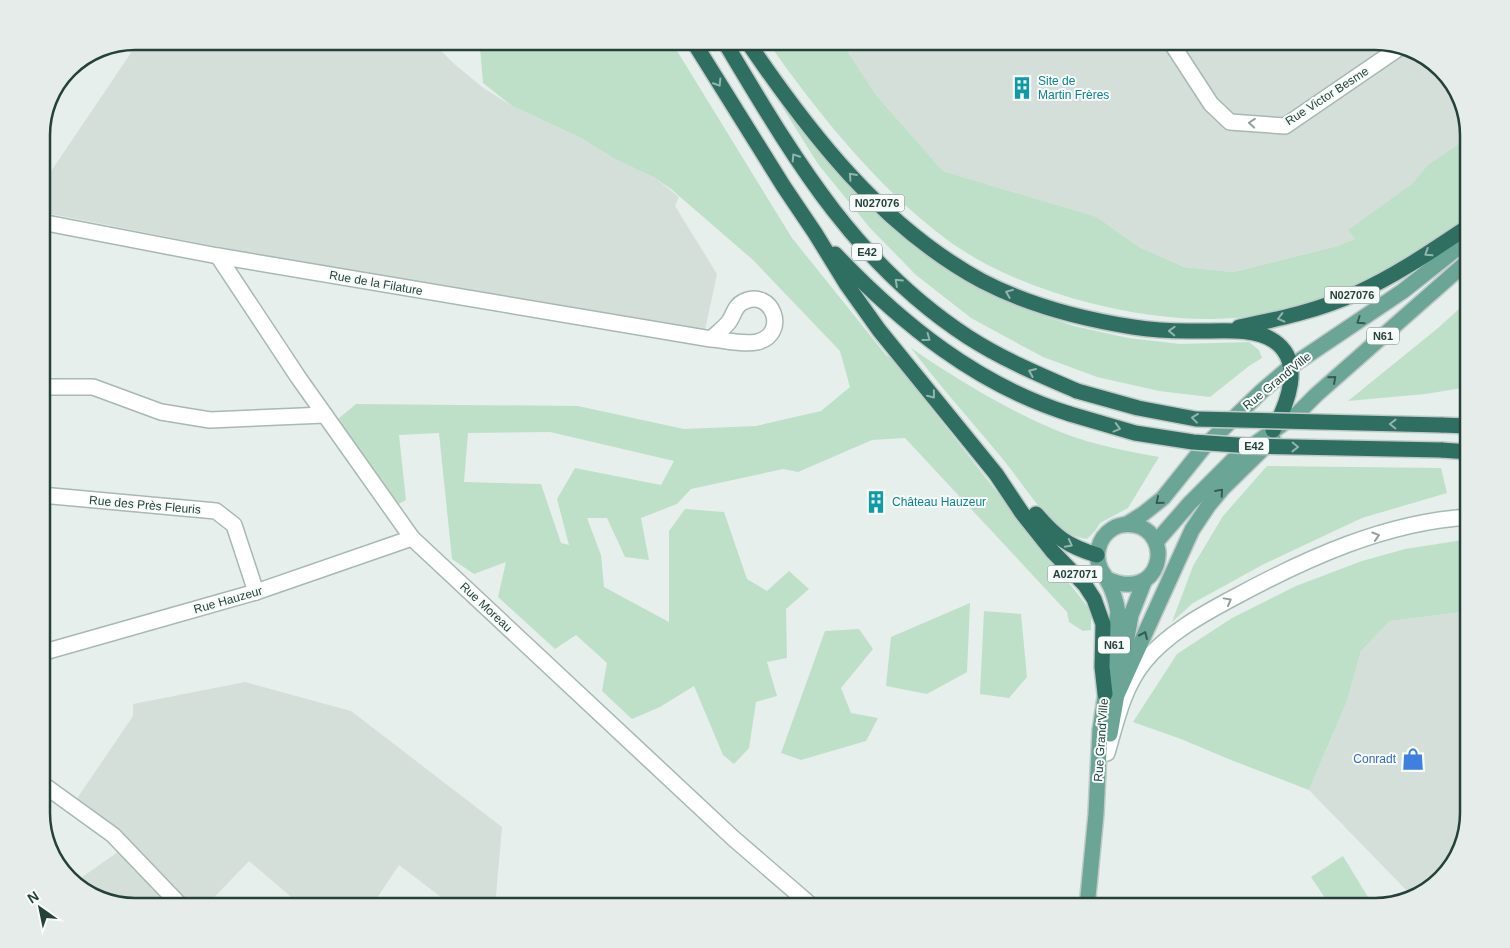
<svg xmlns="http://www.w3.org/2000/svg" width="1510" height="948" viewBox="0 0 1510 948" font-family="Helvetica,sans-serif">
	<style>
		.built { fill: #d4dfda }
		.green { fill: #bfe0c8; fill-rule: evenodd }
		.lines { fill: none; stroke-linecap: round; stroke-linejoin: round }
		.minor-casing { stroke: #a8b8b2; stroke-width: 18 }
		.secondary-casing { stroke: #a4bbb3; stroke-width: 18 }
		.primary-casing { stroke: #c2cac8; stroke-width: 18 }
		.motorway-casing { stroke: #c2cac8; stroke-width: 18 }
		.minor { stroke: #fff; stroke-width: 15 }
		.secondary { stroke: #fff; stroke-width: 15 }
		.primary { stroke: #6aa596; stroke-width: 15 }
		.motorway { stroke: #2f6f62; stroke-width: 15 }
		.motorway-bridge-casing { stroke: #c2cac8; stroke-width: 18; stroke-linecap: butt }
		.motorway-bridge { stroke: #2f6f62; stroke-width: 15 }
		.oneway { stroke: #93b5ae }
		.oneway2 { stroke: #92a09c }
		.oneway3 { stroke: #365b51 }
		.labels { text-anchor: middle; dominant-baseline: central; stroke-width: 4; stroke-linejoin: round; paint-order: stroke }
		.shield { fill: #f7fbf9; stroke: #637a73; stroke-width: 1 }
		.shield-label { font-size: 11px; font-weight: bold; fill: #24423a }
		.culture-label { font-size: 12px; fill: #0d838f; stroke: #f7fbf9; text-anchor: start }
		.street-label { font-size: 12px; fill: #24423a; stroke: #f7fbf9 }
		.shop-label { font-size: 12px; fill: #366cbe; stroke: #f7fbf9; text-anchor: end }
		.rim { fill: none; stroke: #24423a; stroke-width: 2.5 }
	</style>
	<rect width="100%" height="100%" fill="#e6efeb"/>
	<g class="built">
		<path d="M139,41H432L452,62L482,87L512,106L581,138L613,158L655,178L679,197L675,206L717,274L705,330L270,257L41,212V186Z"/>
		<path d="M841,41H1375L1427,57L1456,88L1469,135V158L1356,239L1337,246L1233,272L1184,267L1139,247L1097,217L943,171L876,95Z"/>
		<path d="M1469,611V813L1453,865L1422,894L1413,897L1309,790L1347,701L1361,651L1390,621Z"/>
		<path d="M245,682L351,711L502,827L495,907H454L399,865L371,907H303L249,861L205,907H189L111,825L76,800L133,716V704Z"/>
		<path d="M118,852L170,907H171H135L83,891L75,882Z"/>
	</g>
	<g class="green">
		<path d="M488,41H671L792,238L886,355L893,360L1091,611V630L1083,631L1069,622L1067,612L905,438L872,440L798,472L783,469L691,489L677,504L641,518L649,560L625,557L607,518H587L601,555L604,587L669,622V531L685,509L724,512L747,579L767,591L789,571L809,589L786,609L787,658L767,662L777,696L756,702L749,748L734,764L723,755L694,686L660,707L632,719L602,691L607,663L576,635L555,649L498,597L506,562L474,574L452,559L439,433L399,435L406,500L391,508L332,424L356,404L578,406L684,429L756,426L821,411L850,387L840,351L753,260L671,189L655,178L613,158L581,138L512,106L483,83L480,48ZM550,432L674,461L661,485L575,468L557,499L569,545L561,543L541,484L464,482L468,433Z"/>
		<path d="M767,41H841L876,95L943,171L1097,217L1139,247L1184,267L1233,272L1337,246L1355,239L1348,230L1412,184L1428,165L1469,137V215C1398,274 1304,319 1210,319C1169,319 1130,313 1090,303C1040,290 988,270 946,239C876,186 817,112 767,41Z"/>
		<path d="M781,105L876,212L927,255L966,281L1024,309L1074,326L1128,338L1180,344L1249,342L1259,350L1262,358L1249,366L1210,397L1159,391L1097,377L1043,357L971,318L916,275L870,228L818,164Z"/>
		<path d="M1469,300V387L1425,394L1348,401L1438,328Z"/>
		<path d="M911,348C959,381 1009,411 1063,433C1094,445 1127,451 1159,457L1128,508L1100,523L1095,531L1087,539C1075,537 1065,533 1056,525C1033,503 1017,475 996,451C968,417 938,384 911,348Z"/>
		<path d="M1267,466L1441,468L1447,493L1362,518L1264,564L1193,603L1172,622L1193,566L1223,516Z"/>
		<path d="M1469,539V611L1390,621L1361,651L1347,701L1309,790L1231,760L1181,739L1133,722L1177,654L1232,618L1296,586L1362,561L1405,549Z"/>
		<path d="M970,603L967,672L927,694L886,686L891,637Z"/>
		<path d="M984,611L1021,614L1027,677L1009,698L980,694Z"/>
		<path d="M859,629L873,649L841,688L851,713L878,718L866,741L801,760L781,753L825,631Z"/>
		<path d="M1343,856L1374,907H1331L1311,877Z"/>
	</g>
	<g class="lines">
		<defs>
			<g id="minor">
				<path d="M1170,41L1211,104L1230,122L1285,126L1399,48"/>
				<path d="M41,222L218,256L711,339C725,340 743,345 757,342C790,334 772,287 743,302C734,306 734,316 728,323C723,329 716,334 711,339"/>
				<path d="M218,256L298,377L412,538L733,838L813,907"/>
				<path d="M41,387H93L161,412L210,420L325,415"/>
				<path d="M41,495L216,511L234,525L256,592"/>
				<path d="M41,653L256,592L412,538"/>
				<path d="M41,783L113,835L182,907"/>
			</g>
			<path id="secondary" d="M1107,753C1116,722 1123,688 1144,662C1167,634 1201,615 1233,598C1305,559 1385,522 1469,517"/>
			<g id="primary">
				<path d="M1127,524L1143,514L1163,498L1204,447L1262,391L1290,367L1403,291L1469,239"/>
				<path d="M1156,542L1190,503L1234,459L1298,413L1316,395L1469,260"/>
				<path d="M1117,695L1192,530L1208,506L1223,488L1273,439"/>
				<path d="M1110,734L1131,615L1144,582"/>
				<path d="M1087,907L1096,814L1100,730L1118,612C1116,601 1113,590 1107,580C1105,576 1103,573 1101,570C1094,556 1098,538 1112,529C1118,525 1126,524 1134,525C1175,533 1162,604 1107,579"/>
			</g>
			<g id="motorway">
				<path d="M693,41L784,187L815,233L847,285L879,330L996,474L1022,513L1053,552L1085,585L1094,599L1103,624L1102,667L1105,694"/>
				<path d="M724,41C793,156 853,262 968,337C1002,359 1040,375 1077,391"/>
				<path d="M747,41C810,134 882,227 982,281C1028,305 1082,319 1133,327C1152,330 1171,331 1189,331C1214,332 1253,326 1274,341C1305,362 1287,405 1273,430"/>
				<path d="M835,254C902,324 977,385 1070,414"/>
				<path d="M1239,327C1279,319 1320,310 1357,293C1397,275 1433,250 1469,226"/>
				<path d="M1441,425L1469,426"/>
				<path d="M1441,450L1469,452"/>
				<path d="M1036,514C1056,537 1067,546 1097,555"/>
			</g>
		</defs>
		<use href="#minor" class="minor-casing"/>
		<use href="#secondary" class="secondary-casing"/>
		<use href="#primary" class="primary-casing"/>
		<use href="#motorway" class="motorway-casing"/>
		<use href="#minor" class="minor"/>
		<use href="#secondary" class="secondary"/>
		<use href="#primary" class="primary"/>
		<use href="#motorway" class="motorway"/>
		<defs>
			<g id="motorway-bridge">
				<path d="M1077,391L1138,408L1196,419L1441,425"/>
				<path d="M1070,414L1135,433L1193,442L1252,446L1441,450"/>
			</g>
		</defs>
		<use href="#motorway-bridge" class="motorway-bridge-casing"/>
		<use href="#motorway-bridge" class="motorway-bridge"/>
	</g>
	<defs><path id="oneway-chevron" d="M-2-3.5L2.5 0L-2 3.5" fill="none" stroke-width="1.6" stroke-linecap="round" stroke-linejoin="round" transform="scale(1.25)"/></defs>
	<g class="oneway">
		<use href="#oneway-chevron" transform="translate(718 83) rotate(58)"/>
		<use href="#oneway-chevron" transform="translate(795 157) rotate(-123)"/>
		<use href="#oneway-chevron" transform="translate(852 176) rotate(-132)"/>
		<use href="#oneway-chevron" transform="translate(1428 253) rotate(147)"/>
		<use href="#oneway-chevron" transform="translate(898 282) rotate(-137)"/>
		<use href="#oneway-chevron" transform="translate(1009 293) rotate(-158)"/>
		<use href="#oneway-chevron" transform="translate(1281 318) rotate(166)"/>
		<use href="#oneway-chevron" transform="translate(1172 331) rotate(-178)"/>
		<use href="#oneway-chevron" transform="translate(927 338) rotate(36)"/>
		<use href="#oneway-chevron" transform="translate(1032 372) rotate(-157)"/>
		<use href="#oneway-chevron" transform="translate(932 395) rotate(51)"/>
		<use href="#oneway-chevron" transform="translate(1195 418) rotate(-173)"/>
		<use href="#oneway-chevron" transform="translate(1393 424) rotate(-179)"/>
		<use href="#oneway-chevron" transform="translate(1117 428) rotate(15)"/>
		<use href="#oneway-chevron" transform="translate(1295 447) rotate(1)"/>
		<use href="#oneway-chevron" transform="translate(1069 544) rotate(27)"/>
	</g>
	<g class="oneway2">
		<use href="#oneway-chevron" transform="translate(1252 123) rotate(-175)"/>
		<use href="#oneway-chevron" transform="translate(1376 536) rotate(-17)"/>
		<use href="#oneway-chevron" transform="translate(1228 601) rotate(-29)"/>
	</g>
	<g class="oneway3">
		<use href="#oneway-chevron" transform="translate(1360 321) rotate(146)"/>
		<use href="#oneway-chevron" transform="translate(1333 379) rotate(-41)"/>
		<use href="#oneway-chevron" transform="translate(1220 492) rotate(-49)"/>
		<use href="#oneway-chevron" transform="translate(1159 501) rotate(140)"/>
		<use href="#oneway-chevron" transform="translate(1144 635) rotate(-66)"/>
	</g>
	<defs>
		<symbol id="building-bare" viewBox="-9 -9 18 18"><path d="M-4-6H4V6H1V3H-1V6H-4ZM-2.5-4.3h1.7v1.8h-1.7ZM.8-4.3h1.7v1.8H.8ZM-2.5-1h1.7V.8h-1.7ZM.8-1h1.7V.8H.8Z" fill="#0f9aa8" stroke="#f7fbf9" stroke-width="2.5" paint-order="stroke"/></symbol>
		<symbol id="shop-bare" viewBox="-9 -9 18 18"><path d="M-5-2.5h2.3a2.7 3.5 0 0 1 5.4 0H5L5.5 6h-11ZM-1.5-2.5h3a1.5 2.3 0 0 0-3 0Z" fill="#3f7fe0" stroke="#f7fbf9" stroke-width="2.5" paint-order="stroke"/></symbol>
	</defs>
	<g fill-rule="evenodd">
		<use href="#building-bare" x="1006" y="72" width="32" height="32"/>
		<use href="#building-bare" x="860" y="486" width="32" height="32"/>
		<use href="#shop-bare" x="1397" y="743" width="32" height="32"/>
	</g>
	<g class="labels">
		<g class="shield">
			<rect x="849.5" y="194.5" width="55" height="17" rx="4"/>
			<rect x="852" y="243.5" width="30" height="17" rx="4"/>
			<rect x="1324.5" y="286.5" width="55" height="17" rx="4"/>
			<rect x="1367" y="327.5" width="32" height="17" rx="4"/>
			<rect x="1239" y="437.5" width="30" height="17" rx="4"/>
			<rect x="1047.5" y="565.5" width="55" height="17" rx="4"/>
			<rect x="1098" y="636.5" width="32" height="17" rx="4"/>
		</g>
		<g class="shield-label">
			<text x="877" y="203">N027076</text>
			<text x="867" y="252">E42</text>
			<text x="1352" y="295">N027076</text>
			<text x="1383" y="336">N61</text>
			<text x="1254" y="446">E42</text>
			<text x="1075" y="574">A027071</text>
			<text x="1114" y="645">N61</text>
		</g>
		<g class="culture-label">
			<text x="1038" y="81">Site de<tspan x="1038" dy="14">Martin Frères</tspan></text>
			<text x="892" y="502">Château Hauzeur</text>
		</g>
		<g class="street-label">
			<text transform="translate(1327 96) rotate(-33)">Rue Victor Besme</text>
			<text transform="translate(376 283) rotate(10)">Rue de la Filature</text>
			<text transform="translate(1277 381) rotate(-39)">Rue Grand'Ville</text>
			<text transform="translate(145 505) rotate(5)">Rue des Près Fleuris</text>
			<text transform="translate(228 600) rotate(-16)">Rue Hauzeur</text>
			<text transform="translate(486 607) rotate(43)">Rue Moreau</text>
			<text transform="translate(1101 740) rotate(-86)">Rue Grand'Ville</text>
		</g>
		<g class="shop-label">
			<text x="1396" y="759">Conradt</text>
		</g>
	</g>
	<path d="M0 0H1510V948H0ZM135 50H1375A85 85 0 0 1 1460 135V813A85 85 0 0 1 1375 898H135A85 85 0 0 1 50 813V135A85 85 0 0 1 135 50Z" fill="#e6ecea" fill-rule="evenodd"/>
	<path class="rim" d="M135 50H1375A85 85 0 0 1 1460 135V813A85 85 0 0 1 1375 898H135A85 85 0 0 1 50 813V135A85 85 0 0 1 135 50Z"/>
	<g transform="translate(40 908) rotate(327)" stroke="#f7fbf9" stroke-width="4" paint-order="stroke">
	<path d="M0-4L9 19L0 12L-9 19Z" fill="#24423a"/>
	<text y="-8" font-size="14" font-weight="bold" text-anchor="middle" fill="#24423a">N</text>
	</g>
</svg>
